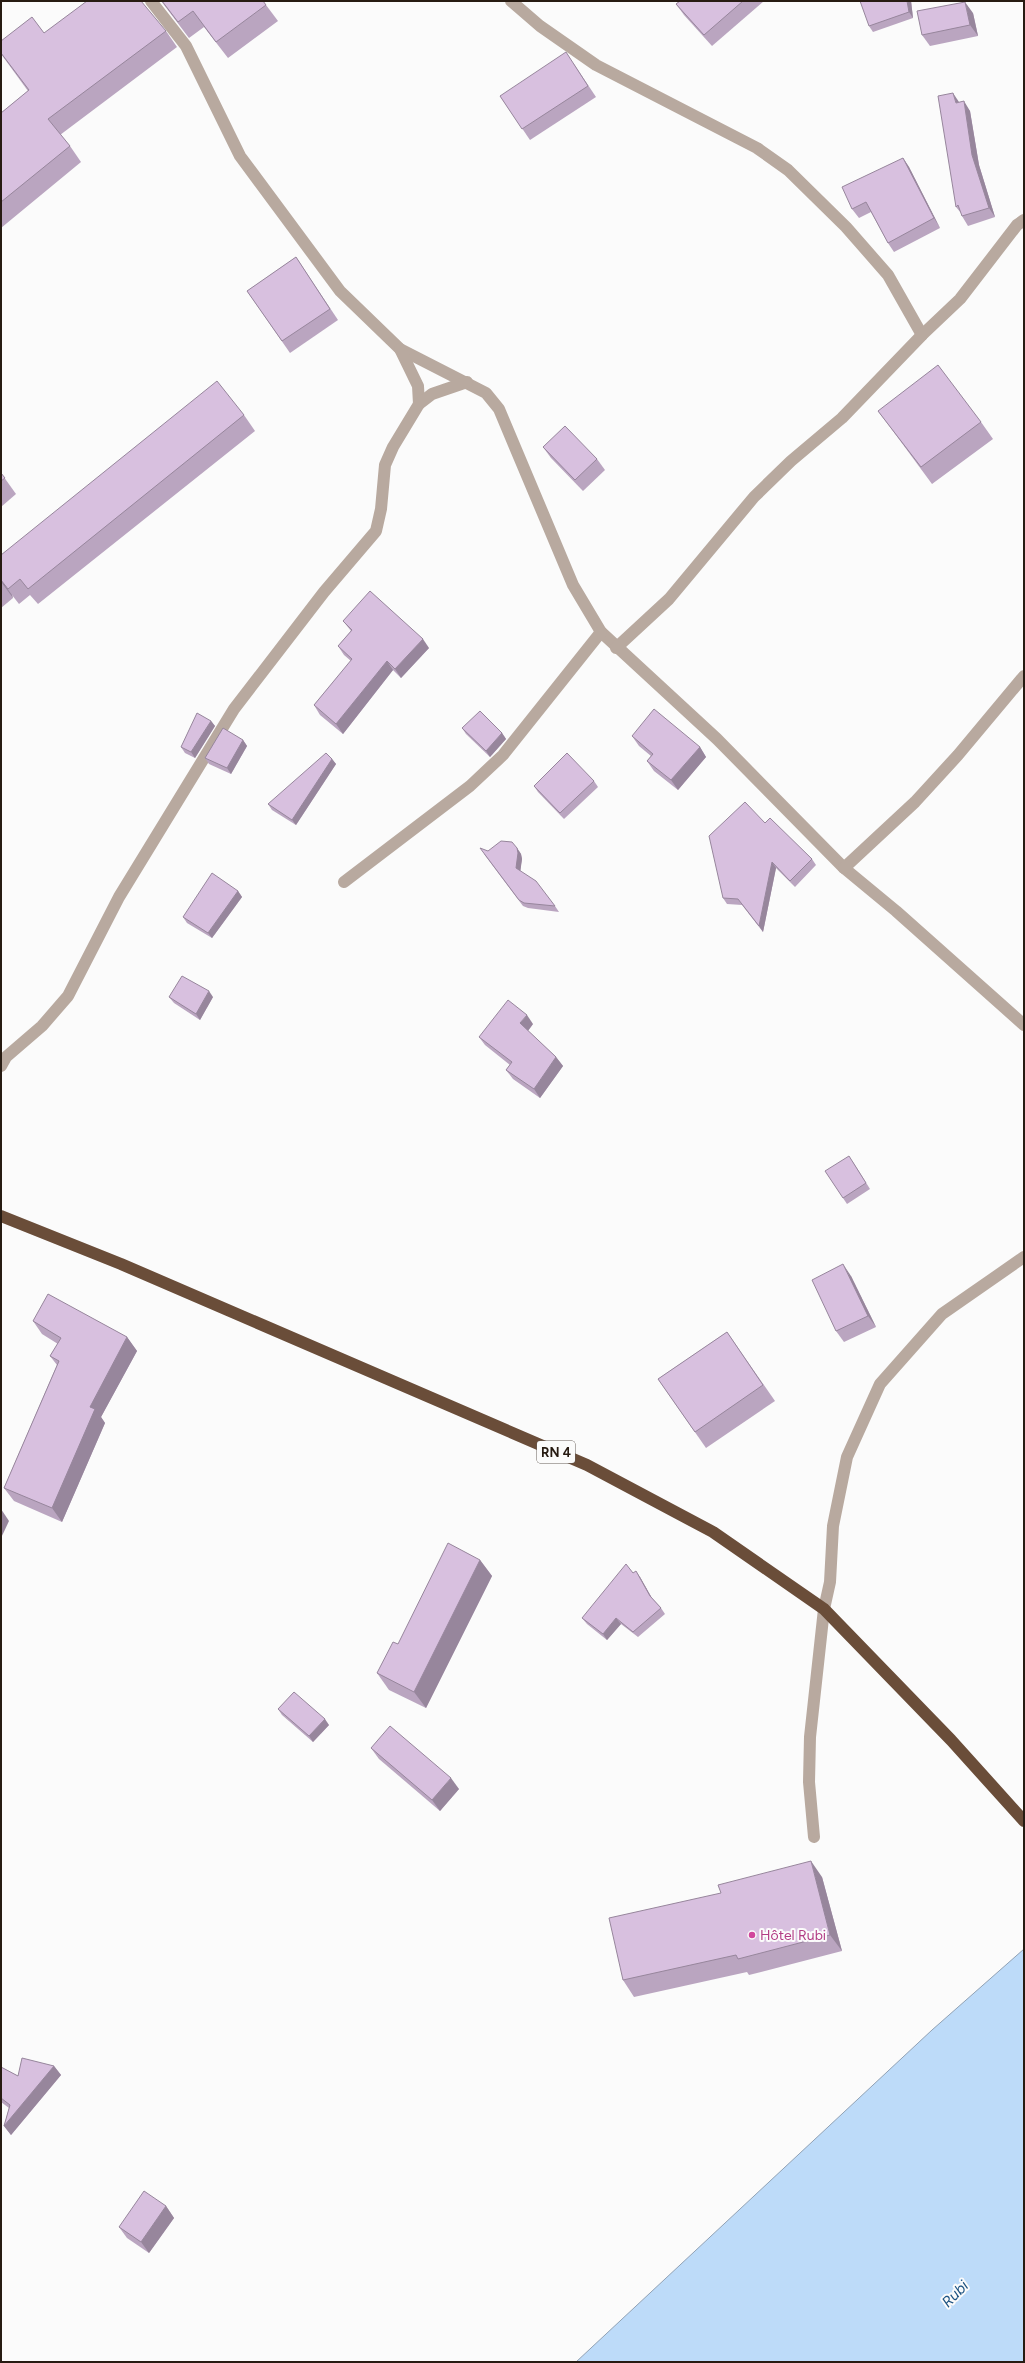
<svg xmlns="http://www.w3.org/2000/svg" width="1025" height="2363" viewBox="0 0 1025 2363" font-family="Figtree,sans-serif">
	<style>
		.water { fill: #bddbf9; stroke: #90a1b4 }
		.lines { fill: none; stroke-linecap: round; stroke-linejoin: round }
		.street { stroke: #b8a99f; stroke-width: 12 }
		.highway { stroke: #6a4d39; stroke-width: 12 }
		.wall { fill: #baa5c0 }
		.shaded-wall { fill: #97869c }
		.building { fill: #d8c0df; stroke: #97869c }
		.hotel-dot { fill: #d1479c; stroke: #fbfbfb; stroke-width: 1.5 }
		.labels { text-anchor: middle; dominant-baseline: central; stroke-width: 4; stroke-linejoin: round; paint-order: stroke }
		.shield { fill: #fbfbfb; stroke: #675e58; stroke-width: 1 }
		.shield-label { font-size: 13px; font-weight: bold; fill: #271b12 }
		.hotel-label { font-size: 14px; fill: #b23c85; stroke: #fbfbfb; text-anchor: start }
		.water-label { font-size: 15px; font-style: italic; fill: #1d5382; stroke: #fbfbfb }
	</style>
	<rect width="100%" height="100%" fill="#fbfbfb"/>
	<path class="water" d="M1024,1949V2362H576L932,2030Z"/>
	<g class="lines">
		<g class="street">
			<path d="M151,1L186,46L240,156L340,291L400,349L486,393L499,409L573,585L601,632L717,739L844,868L896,911L1024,1025"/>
			<path d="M511,1L540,26L596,65L757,148L788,170L846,227L888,275L922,335"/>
			<path d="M400,349L418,386L419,404"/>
			<path d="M616,648L669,599L754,497L791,461L842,418L922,335L960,299L1017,225L1024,220"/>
			<path d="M844,868L915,802L958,755L1024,676"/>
			<path d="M344,882L470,786L503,755L601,632"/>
			<path d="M1,1066L6,1057L42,1026L68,996L119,897L234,709L324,592L376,531L381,509L385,465L393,447L419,404L432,394L467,382"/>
			<path d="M814,1837L809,1782L810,1737L824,1609L830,1582L833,1526L847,1457L880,1384L942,1314L1024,1257"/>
		</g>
		<path class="highway" d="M1,1216L121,1264L587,1465L713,1532L824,1609L951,1740L1024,1821"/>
	</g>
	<g class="wall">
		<path d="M161,1H263L278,21L228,58L204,27L189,38Z"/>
		<path d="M680,1H764L712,46L684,15L676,4Z"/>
		<path d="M911,1L913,18L873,32L869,26Z"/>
		<path d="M973,13L978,36L930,46L922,35Z"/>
		<path d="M166,31L177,47L60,135L70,146L81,162L1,228V113L28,91L1,54V41L44,33Z"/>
		<path d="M574,64L596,97L530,140L500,96Z"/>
		<path d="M959,102L970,111L979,165L995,217L968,226L962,216L961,213L956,207Z"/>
		<path d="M903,158L909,167L940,228L894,252L888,243L871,212L859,218L852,209Z"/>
		<path d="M296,257L338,320L290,353L247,291Z"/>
		<path d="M878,411L981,422L993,439L932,484L890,427Z"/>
		<path d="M244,415L255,431L38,604L30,595L19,604L12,595L13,598L1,608V555Z"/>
		<path d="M543,447L597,459L605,470L583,491L551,458Z"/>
		<path d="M1,473L16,494L1,507Z"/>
		<path d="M343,621L429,648L401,678L393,670L343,734L320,715L314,705L351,661L344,655L338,646L351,631Z"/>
		<path d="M211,721L215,726L195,758L185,753L181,747Z"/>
		<path d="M462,728L502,733L506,739L490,757L466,734Z"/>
		<path d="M632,736L700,747L706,757L678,790L654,771L647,761L651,756L639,746Z"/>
		<path d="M243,740L247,746L231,774L209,764L205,758Z"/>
		<path d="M332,759L336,764L296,825L272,810L268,804Z"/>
		<path d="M594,781L598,787L564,819L538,792L534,786Z"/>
		<path d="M765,823L812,859L816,865L795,887L776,868L763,932L742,905L727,904L723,898Z"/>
		<path d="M517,848L521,854L522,859L520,871L555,906L559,912L528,908L523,906L484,854L488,851Z"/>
		<path d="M238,891L242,897L212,938L187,923L183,917Z"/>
		<path d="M169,997H213L200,1020L174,1003Z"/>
		<path d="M533,1024L528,1031L556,1057L563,1066L540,1098L513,1079L506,1070L510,1065L485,1045L479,1037Z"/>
		<path d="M853,1162L870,1189L847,1204L843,1198Z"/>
		<path d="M851,1276L876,1327L844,1342L836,1331Z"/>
		<path d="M33,1321L127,1337L137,1351L101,1417L105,1423L62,1522L14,1501L4,1488L57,1365L50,1356L58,1344L42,1334Z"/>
		<path d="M727,1332L775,1401L706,1448L658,1379Z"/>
		<path d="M480,1560L492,1576L426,1708L389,1690L377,1673Z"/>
		<path d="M633,1573L640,1577L652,1598L661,1608L665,1614L638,1637L621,1624L607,1640L587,1624L582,1618Z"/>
		<path d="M278,1709L329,1725L313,1742L282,1715Z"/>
		<path d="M371,1748L459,1789L440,1811L379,1759Z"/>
		<path d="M822,1877L842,1951L749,1975L747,1972L634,1997L623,1980Z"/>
		<path d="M54,2066L61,2075L11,2135L4,2126L9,2108L1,2102V2067L18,2076Z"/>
		<path d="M166,2206L174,2218L149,2253L127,2238L119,2227Z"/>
	</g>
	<g class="shaded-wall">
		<path d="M907,1H911L913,18L909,12Z"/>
		<path d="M965,2L973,13L978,36L970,25Z"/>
		<path d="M953,93L959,102L956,103Z"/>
		<path d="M964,101L970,111L979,165L995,217L989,208L972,155Z"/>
		<path d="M903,158L909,167L940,228L934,218Z"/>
		<path d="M1,580L12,595L13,598L2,583Z"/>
		<path d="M423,639L429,648L401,678L395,669Z"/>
		<path d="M387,661L393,670L343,734L336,724Z"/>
		<path d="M211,721L215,726L195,758L191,752Z"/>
		<path d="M502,733L506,739L490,757L486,751Z"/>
		<path d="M243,740L247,746L231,774L227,768Z"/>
		<path d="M700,747L706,757L678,790L671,780Z"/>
		<path d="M332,759L336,764L296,825L292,820Z"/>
		<path d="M517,848L521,854L522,859L520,874L516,868Z"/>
		<path d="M772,862L776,868L763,932L759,926Z"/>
		<path d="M238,891L242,897L212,938L208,933Z"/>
		<path d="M209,991L213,997L200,1020L196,1014Z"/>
		<path d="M527,1015L533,1024L527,1032L520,1023Z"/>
		<path d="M556,1057L563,1066L540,1098L534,1089Z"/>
		<path d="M843,1264L851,1276L876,1327L868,1316Z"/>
		<path d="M127,1337L137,1351L101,1417L105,1423L62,1522L52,1508L90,1407Z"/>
		<path d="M1,1509L9,1521L1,1538Z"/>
		<path d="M480,1560L492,1576L426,1708L414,1692Z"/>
		<path d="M636,1571L640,1577L654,1602L650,1596Z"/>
		<path d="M616,1618L621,1624L607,1640L603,1634Z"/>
		<path d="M325,1719L329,1725L313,1742L309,1736Z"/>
		<path d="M451,1778L459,1789L440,1811L432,1800Z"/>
		<path d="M811,1861L822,1877L842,1951L830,1935Z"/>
		<path d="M54,2066L61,2075L11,2135L4,2126Z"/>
		<path d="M166,2206L174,2218L149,2253L141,2242Z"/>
	</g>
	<g class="building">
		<path d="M87,1H141L166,31L48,119L70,146L1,202V113L29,90L1,53V41L32,17L44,33Z"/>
		<path d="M162,1H263L266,5L216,42L193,11L178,22Z"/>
		<path d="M680,1H743L704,35L676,4Z"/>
		<path d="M860,1H907L909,12L869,26Z"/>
		<path d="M965,2L970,25L922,35L917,11Z"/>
		<path d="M566,52L588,86L522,129L500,96Z"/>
		<path d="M953,93L956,103L964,101L972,155L989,208L962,216L958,205L956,207L938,96Z"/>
		<path d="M903,158L934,218L888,243L866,202L852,209L842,187Z"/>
		<path d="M296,257L330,309L282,341L247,291Z"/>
		<path d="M938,365L981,422L921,467L878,411Z"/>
		<path d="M217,381L244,415L28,589L20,579L8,589L1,580L2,583L1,584V555Z"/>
		<path d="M565,426L597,459L575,480L543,447Z"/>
		<path d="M1,473L5,478L1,481Z"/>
		<path d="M370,591L423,639L395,669L387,661L336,724L314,705L352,659L338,646L352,630L343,621Z"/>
		<path d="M654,709L700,747L671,780L647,761L653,754L632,736Z"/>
		<path d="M480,711L502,733L486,751L462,728Z"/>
		<path d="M197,713L211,721L191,752L181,747Z"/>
		<path d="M223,728L243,740L227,768L205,758Z"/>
		<path d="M326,753L332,759L292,820L268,804Z"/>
		<path d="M567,753L594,781L560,813L534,786Z"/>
		<path d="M745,802L765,823L770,818L812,859L790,881L772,862L759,926L738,899L723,898L709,836Z"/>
		<path d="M501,841L512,842L517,848L518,853L516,868L536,881L555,906L524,903L519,900L480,848L488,851Z"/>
		<path d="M212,873L238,891L208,933L183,917Z"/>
		<path d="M182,976L209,991L196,1014L169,997Z"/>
		<path d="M508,1000L527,1015L520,1023L556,1057L534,1089L506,1070L512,1062L479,1037Z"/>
		<path d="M849,1156L866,1183L843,1198L825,1171Z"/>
		<path d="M843,1264L868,1316L836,1331L812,1280Z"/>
		<path d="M48,1294L127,1337L90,1407L95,1409L52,1508L4,1488L59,1361L50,1356L61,1338L33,1321Z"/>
		<path d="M727,1332L763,1385L695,1432L658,1379Z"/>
		<path d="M448,1543L480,1560L414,1692L377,1673L393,1642L398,1644Z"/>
		<path d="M626,1564L633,1573L636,1571L650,1596L661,1608L633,1632L616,1618L603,1634L582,1618Z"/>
		<path d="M294,1692L325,1719L309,1736L278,1709Z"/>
		<path d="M390,1726L451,1778L432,1800L371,1748Z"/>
		<path d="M811,1861L830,1935L738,1959L736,1955L623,1980L609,1918L721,1893L718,1885Z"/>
		<path d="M22,2058L54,2066L4,2126L10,2105L1,2098V2067L18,2076Z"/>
		<path d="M144,2191L166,2206L141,2242L119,2227Z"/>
	</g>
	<circle class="hotel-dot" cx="752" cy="1935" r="4"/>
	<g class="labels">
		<rect class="shield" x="537" y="1441" width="38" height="22" rx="3"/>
		<g class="shield-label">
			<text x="556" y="1452">RN 4</text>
		</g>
		<g class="hotel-label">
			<text x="760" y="1935">Hôtel Rubi</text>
		</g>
		<g class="water-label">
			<text transform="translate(955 2294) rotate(-45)">Rubi</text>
		</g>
	</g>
	<rect width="1025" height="2363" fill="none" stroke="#271b12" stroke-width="4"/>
</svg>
